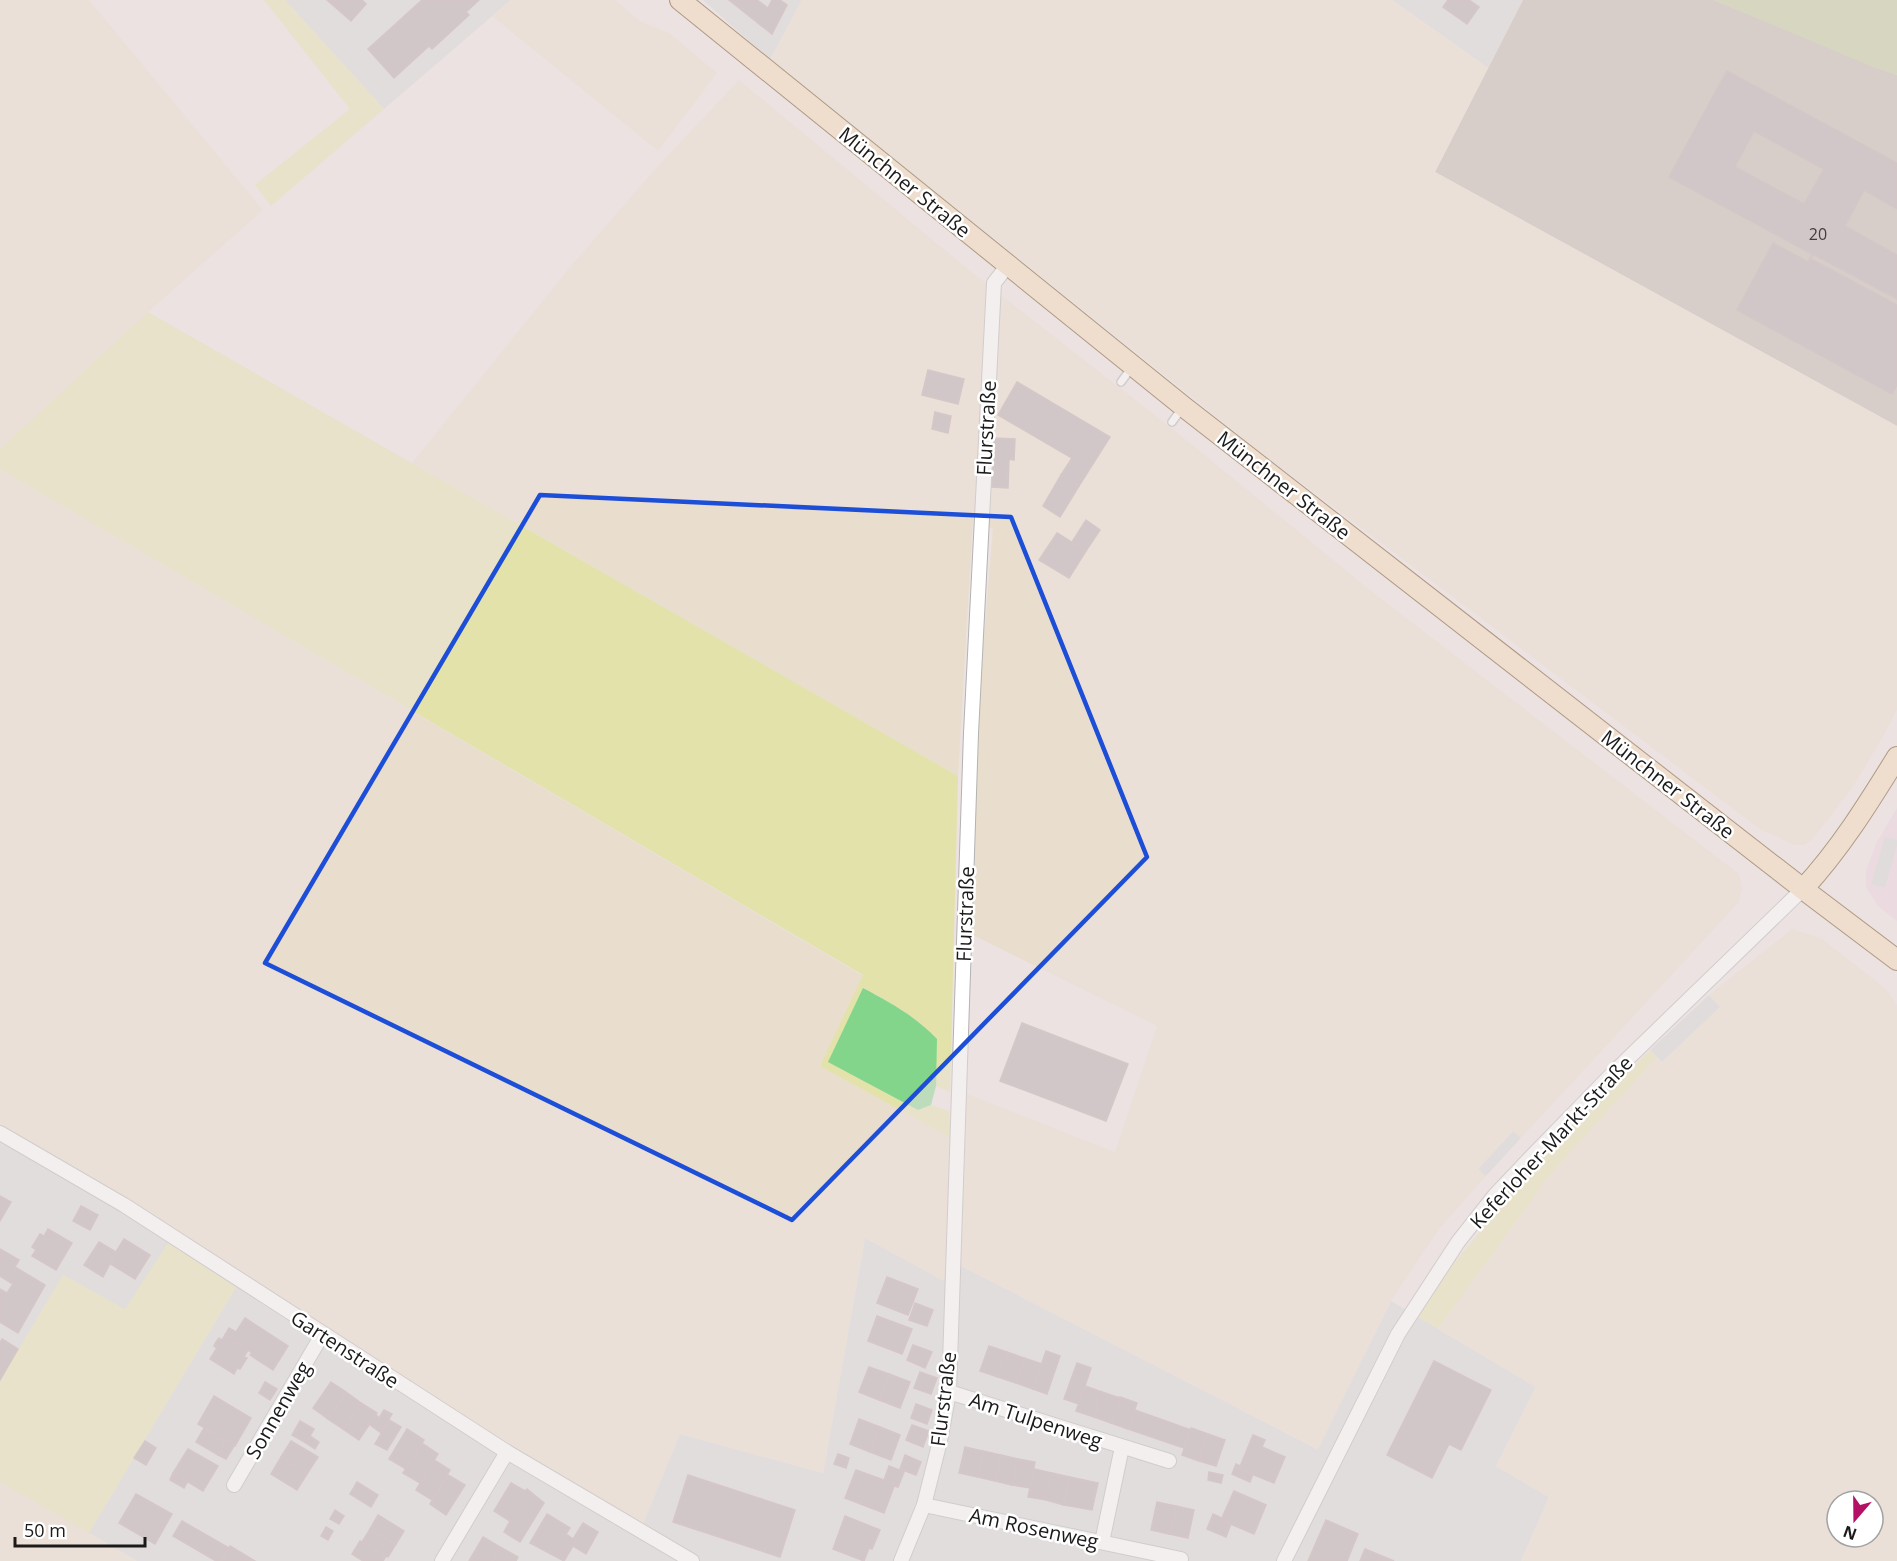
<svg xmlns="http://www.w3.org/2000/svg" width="1897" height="1561" viewBox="0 0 1897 1561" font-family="'Open Sans',sans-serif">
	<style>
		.residential { fill: #d8d7d8 }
		.commercial { fill: #ebd1dd }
		.construction { fill: #bfb6ad }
		.farmland { fill: #e9ddcd; fill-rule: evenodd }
		.grass { fill: #e2e2aa }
		.forest { fill: #bec799 }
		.pitch { fill: #84d58c }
		.parking { fill: #d6d6d6 }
		.building { fill: #b4a7a8; stroke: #bba5a6; stroke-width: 1.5; fill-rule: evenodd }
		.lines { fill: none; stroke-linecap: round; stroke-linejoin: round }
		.lane-casing { stroke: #b3b3b3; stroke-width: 10 }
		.street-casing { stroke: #b3b3b3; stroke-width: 16 }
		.secondary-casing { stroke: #65420e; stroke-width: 22 }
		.lane { stroke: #fff; stroke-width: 7 }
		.street { stroke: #fff; stroke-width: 14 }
		.secondary { stroke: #f3d7b7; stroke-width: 20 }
		.marked { fill: none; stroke: #1d4ed8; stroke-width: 4.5; stroke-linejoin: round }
		.labels { text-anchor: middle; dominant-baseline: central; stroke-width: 5; stroke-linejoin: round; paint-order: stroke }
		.number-label { font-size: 16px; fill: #403d3e }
		.street-label { font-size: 20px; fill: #1a1a1a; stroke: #fff }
	</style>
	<rect width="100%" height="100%" fill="#ebe2e1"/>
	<g class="residential">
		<path d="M285,0H511L384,109Z"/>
		<path d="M703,0H802L770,60Z"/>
		<path d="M1392,0H1523L1488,68Z"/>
		<path d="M0,1125L127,1198L464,1418L642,1524L680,1434L823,1473L865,1238L943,1280L946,1258L1317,1449L1391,1301L1536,1387L1496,1466L1549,1497L1521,1561H137L89,1533L236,1287L126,1310L63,1275L0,1381Z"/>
	</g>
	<path class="commercial" d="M1897,808V921L1878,906L1866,887V871L1877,842Z"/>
	<path class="construction" d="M1523,0H1714L1897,75V426L1435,172Z"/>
	<g class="farmland">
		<path d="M0,0H89L263,210L148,312L0,449Z"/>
		<path d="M511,0H615L640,21L669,33L717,73L658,151L492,16Z"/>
		<path d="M802,0H1392L1488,68L1435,172L1897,426V709L1885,733L1852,788L1812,840L1804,845H1795L1760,829L1258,450L770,60Z"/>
		<path d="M739,80L974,274L1174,430L1370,590L1739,874L1742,889L1739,902L1521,1138L1512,1131L1478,1169L1486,1176L1439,1229L1391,1301L1318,1449L961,1266L967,1094L1115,1152L1157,1026L971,934L976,733L993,529L973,516L958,776L412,463L570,267L657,167Z"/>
		<path d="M0,469L863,976L820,1066L951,1138L946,1258L944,1281L865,1238L823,1473L680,1434L643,1524L464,1418L127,1198L0,1125Z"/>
		<path d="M1792,929L1821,938L1886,989L1897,1005V1561H1521L1549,1497L1496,1466L1536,1387L1438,1329L1549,1176L1657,1057L1662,1062L1720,1007L1709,995ZM1837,1501H1873V1537H1837Z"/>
		<path d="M0,1482L89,1533L137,1561H0Z"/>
	</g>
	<g class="grass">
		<path d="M264,0H285L384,109L271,206L255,185L350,109Z"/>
		<path d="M148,312L958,776L950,1092L936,1086V1039C915,1016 891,1003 864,988L829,1061L918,1110L931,1105L949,1111L951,1138L820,1066L863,975L0,469V449Z"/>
		<path d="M1650,1050L1657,1057L1549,1176L1438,1329L1418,1317L1451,1267L1535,1165Z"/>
		<path d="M168,1243L236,1287L89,1533L0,1482V1381L63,1275L125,1309Z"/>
	</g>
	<path class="forest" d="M1714,0H1897V75L1873,67Z"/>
	<path class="pitch" d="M863,988C891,1003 915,1016 937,1039L936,1086L931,1105L918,1110L828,1062Z"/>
	<g class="parking">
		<path d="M1885,836L1897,840V846L1885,888L1871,884Z"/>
		<path d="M1709,995L1720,1007L1662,1062L1650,1050Z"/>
		<path d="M1513,1131L1521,1138L1486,1176L1478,1169Z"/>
	</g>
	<g class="building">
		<path d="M327,0H362L366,4L351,21Z"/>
		<path d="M422,0H479L466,12L469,15L432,49L429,46L394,78L368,49Z"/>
		<path d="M729,0H757L768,8L772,0H780L787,5L772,34Z"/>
		<path d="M1448,0H1469L1479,7L1467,24L1443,7Z"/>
		<path d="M1727,71L1897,163V209L1864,190L1845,226L1897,255V299L1813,254L1811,259L1897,305V385L1892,394L1737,310L1773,243L1808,262L1812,254L1669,177ZM1754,131L1824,169L1804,204L1735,167Z"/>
		<path d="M928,370L964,379L958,404L922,395Z"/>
		<path d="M1017,382L1110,437L1079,486L1061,475L1072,458L998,415Z"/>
		<path d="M935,412L951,416L948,433L932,429Z"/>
		<path d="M994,438L1015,439L1014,460L1009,459L1008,488L992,487Z"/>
		<path d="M1061,475L1079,486L1060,517L1043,506Z"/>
		<path d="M1086,520L1100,530L1086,551L1072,542Z"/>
		<path d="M1057,533L1086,551L1069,578L1039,560Z"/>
		<path d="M1022,1023L1128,1064L1106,1121L1000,1081Z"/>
		<path d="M0,1196L11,1202L0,1221Z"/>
		<path d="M81,1206L98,1215L90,1230L73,1221Z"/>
		<path d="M48,1229L72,1243L56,1270L32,1256L36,1250L32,1247L40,1234L44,1236Z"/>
		<path d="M124,1239L150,1255L135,1279L109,1263Z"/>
		<path d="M99,1242L116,1252L103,1277L84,1265Z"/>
		<path d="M0,1249L19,1260L15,1267L45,1285L18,1333L0,1322V1289L7,1293L13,1284L0,1276Z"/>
		<path d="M887,1277L918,1289L908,1315L877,1303Z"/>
		<path d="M915,1303L933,1310L927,1326L909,1320Z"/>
		<path d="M877,1316L912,1329L902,1354L868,1341Z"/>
		<path d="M245,1318L288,1346L273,1370L250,1355L252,1353L225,1335L229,1328L236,1332Z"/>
		<path d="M225,1335L248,1350L244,1357L247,1358L240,1369L237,1368L234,1374L210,1359L217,1348L214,1346L216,1342L219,1338L222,1340Z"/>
		<path d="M2,1339L18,1349L0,1380V1343Z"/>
		<path d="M913,1345L932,1352L925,1368L907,1360Z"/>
		<path d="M989,1346L1007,1352L998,1377L980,1371Z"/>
		<path d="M1046,1351L1060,1356L1047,1394L1033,1389Z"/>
		<path d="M1007,1352L1024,1358L1016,1383L998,1377Z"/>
		<path d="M1024,1358L1042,1364L1033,1389L1016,1383Z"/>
		<path d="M1434,1361L1491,1390L1461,1450L1449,1444L1432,1478L1387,1455Z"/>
		<path d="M1077,1363L1091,1368L1079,1404L1064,1399Z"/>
		<path d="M869,1367L889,1374L879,1400L859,1392Z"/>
		<path d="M920,1372L937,1378L931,1394L914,1388Z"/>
		<path d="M889,1374L910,1382L900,1408L879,1400Z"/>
		<path d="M265,1382L277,1389L270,1400L259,1393Z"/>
		<path d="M331,1382L346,1392L328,1419L313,1408Z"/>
		<path d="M1085,1386L1102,1392L1094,1417L1076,1411Z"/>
		<path d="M346,1392L361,1403L343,1429L328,1419Z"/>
		<path d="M1102,1392L1120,1398L1111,1423L1094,1417Z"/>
		<path d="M214,1396L251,1418L235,1446L198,1424Z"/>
		<path d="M1120,1397L1137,1403L1128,1429L1111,1423Z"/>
		<path d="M361,1403L377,1413L359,1440L343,1429Z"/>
		<path d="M916,1404L932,1410L927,1424L911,1418Z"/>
		<path d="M384,1410L392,1414L381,1433L369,1424L376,1415L379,1418Z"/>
		<path d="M1135,1410L1191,1430L1184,1448L1128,1429Z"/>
		<path d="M859,1419L880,1427L870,1452L850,1444Z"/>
		<path d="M389,1420L401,1427L387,1450L375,1444Z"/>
		<path d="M300,1421L314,1429L306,1443L292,1435Z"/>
		<path d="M912,1425L929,1431L923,1447L906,1440Z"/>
		<path d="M880,1427L900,1435L891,1460L870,1452Z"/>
		<path d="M204,1428L226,1441L218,1455L196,1442Z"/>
		<path d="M1191,1428L1208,1434L1199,1461L1182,1455Z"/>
		<path d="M407,1429L424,1440L406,1469L389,1459Z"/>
		<path d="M1208,1434L1225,1440L1216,1466L1199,1461Z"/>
		<path d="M1253,1435L1265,1440L1262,1447L1285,1457L1274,1483L1239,1469Z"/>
		<path d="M310,1436L319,1442L315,1449L306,1443Z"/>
		<path d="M145,1441L156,1448L146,1465L134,1458Z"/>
		<path d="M226,1441L234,1446L226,1459L218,1455Z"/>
		<path d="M291,1441L318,1457L307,1474L281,1457Z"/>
		<path d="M422,1443L438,1454L420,1483L403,1473Z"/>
		<path d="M965,1447L983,1451L978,1477L959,1473Z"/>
		<path d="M188,1449L218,1466L203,1491L173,1473Z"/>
		<path d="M983,1451L1001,1455L995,1481L978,1477Z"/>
		<path d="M838,1454L849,1458L846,1468L834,1464Z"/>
		<path d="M905,1455L921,1462L916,1475L900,1469Z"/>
		<path d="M1001,1455L1018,1459L1012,1485L995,1481Z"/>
		<path d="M281,1457L307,1474L297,1490L271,1474Z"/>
		<path d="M1018,1459L1035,1462L1030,1488L1012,1485Z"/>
		<path d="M434,1460L450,1470L432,1500L416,1490Z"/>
		<path d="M1236,1464L1240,1466L1239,1469L1253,1474L1250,1482L1232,1474Z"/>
		<path d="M889,1466L904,1472L898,1487L894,1486L895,1484L884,1480Z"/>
		<path d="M1034,1469L1052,1473L1046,1500L1028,1497Z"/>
		<path d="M856,1470L895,1484L884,1513L845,1498Z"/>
		<path d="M1209,1472L1223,1475L1221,1483L1208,1480Z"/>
		<path d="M173,1473L188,1481L184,1488L170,1480Z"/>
		<path d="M1052,1473L1070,1477L1064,1505L1046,1500Z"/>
		<path d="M448,1475L465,1485L446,1515L430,1504Z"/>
		<path d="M688,1475L795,1510L780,1557L673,1522Z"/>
		<path d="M1070,1477L1098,1483L1092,1510L1064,1505Z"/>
		<path d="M357,1482L378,1495L371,1507L350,1494Z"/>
		<path d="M511,1483L525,1491L527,1489L544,1503L520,1542L504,1532L510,1521L494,1511Z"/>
		<path d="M1234,1491L1266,1505L1254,1534L1221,1520Z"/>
		<path d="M136,1494L172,1514L155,1544L119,1523Z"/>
		<path d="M1157,1502L1176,1506L1169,1534L1151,1530Z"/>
		<path d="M1176,1506L1194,1510L1188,1538L1169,1534Z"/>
		<path d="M335,1510L344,1516L339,1524L330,1519Z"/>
		<path d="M547,1514L570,1528L566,1534L576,1541L564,1561L530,1543Z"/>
		<path d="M1213,1514L1222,1518L1221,1520L1231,1524L1226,1537L1207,1529Z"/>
		<path d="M378,1515L404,1531L396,1544L370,1529Z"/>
		<path d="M845,1516L880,1530L872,1549L869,1548L864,1561L833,1549Z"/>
		<path d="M1326,1520L1358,1534L1347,1561H1308Z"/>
		<path d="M182,1521L229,1548L221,1561H216L173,1536Z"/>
		<path d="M583,1523L598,1532L586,1554L573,1546L576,1541L573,1539Z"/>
		<path d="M326,1527L333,1531L328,1540L321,1536Z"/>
		<path d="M370,1529L396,1544L388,1557L362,1542Z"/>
		<path d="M483,1537L500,1547L492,1561H469Z"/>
		<path d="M360,1541L386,1556L383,1561H363L352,1554Z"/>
		<path d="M230,1546L255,1561H221Z"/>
		<path d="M500,1547L518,1557L516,1561H492Z"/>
		<path d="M1365,1549L1394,1561H1360Z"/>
	</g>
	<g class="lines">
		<defs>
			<g id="lane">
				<path d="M1121,382L1132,367"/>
				<path d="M1172,422L1183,407"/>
			</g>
			<g id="street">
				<path d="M0,1133L124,1205L507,1452L692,1561"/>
				<path d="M949,1392L1169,1461"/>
				<path d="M234,1485L322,1335"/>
				<path d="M924,1505L1181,1559"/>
				<path d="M1102,1542L1122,1447"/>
				<path d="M442,1561L507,1452"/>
				<path d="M901,1561L924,1505L940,1441L949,1392L971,733L994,283L1008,265"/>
				<path d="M1284,1561L1398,1334L1458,1242L1495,1195L1535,1153L1614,1072L1803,889"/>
			</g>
			<g id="secondary">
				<path d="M680,0L1184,407L1803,889L1897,960"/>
				<path d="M1803,889C1840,849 1868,804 1897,757"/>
			</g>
		</defs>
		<use href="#lane" class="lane-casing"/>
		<use href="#street" class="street-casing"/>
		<use href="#secondary" class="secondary-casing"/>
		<use href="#lane" class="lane"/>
		<use href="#street" class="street"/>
		<use href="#secondary" class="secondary"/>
	</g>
	<path d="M0 0H1897V1561H0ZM540,495L1011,517L1147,857L792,1220L265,963Z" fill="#ebe2e1" fill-opacity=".55" fill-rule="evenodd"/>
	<path class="marked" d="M540,495L1011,517L1147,857L792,1220L265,963Z"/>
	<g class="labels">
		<g class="number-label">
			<text x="1818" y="234">20</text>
		</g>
		<g class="street-label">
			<text transform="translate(905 182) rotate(39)">Münchner Straße</text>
			<text transform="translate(986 428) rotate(-87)">Flurstraße</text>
			<text transform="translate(1284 485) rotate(38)">Münchner Straße</text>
			<text transform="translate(1668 784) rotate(38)">Münchner Straße</text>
			<text transform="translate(965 914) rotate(-88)">Flurstraße</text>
			<text transform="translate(1551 1142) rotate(-47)">Keferloher-Markt-Straße</text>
			<text transform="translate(345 1349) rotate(33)">Gartenstraße</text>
			<text transform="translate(943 1399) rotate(-83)">Flurstraße</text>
			<text transform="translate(278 1410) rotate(-60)">Sonnenweg</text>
			<text transform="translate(1036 1420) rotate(18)">Am Tulpenweg</text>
			<text transform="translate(1034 1528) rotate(12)">Am Rosenweg</text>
		</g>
	</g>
	<g transform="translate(1855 1519) rotate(200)"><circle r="28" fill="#ffffff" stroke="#a3a3a3" stroke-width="1.5"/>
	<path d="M0-4.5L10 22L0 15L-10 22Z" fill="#b41165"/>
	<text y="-9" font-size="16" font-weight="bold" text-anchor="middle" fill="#1a1a1a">N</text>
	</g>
	<path d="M15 1537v9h130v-9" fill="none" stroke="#1a1a1a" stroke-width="3"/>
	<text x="24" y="1537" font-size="18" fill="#1a1a1a" stroke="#ffffff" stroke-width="4.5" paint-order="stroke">50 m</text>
</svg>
